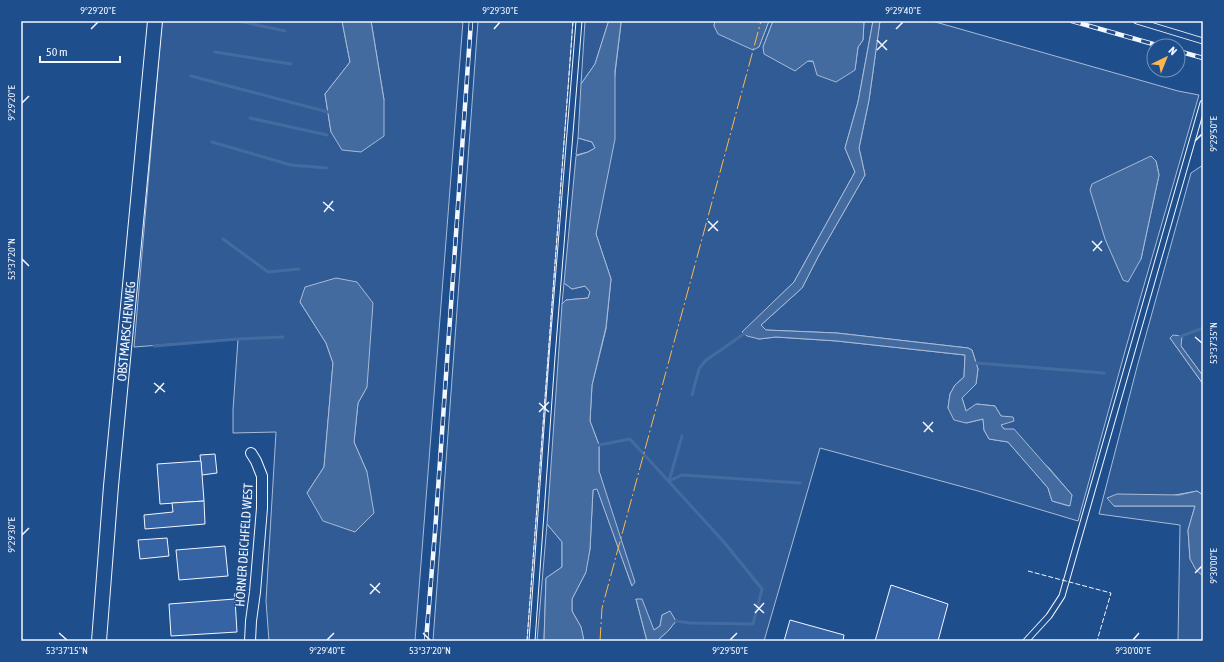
<svg xmlns="http://www.w3.org/2000/svg" width="1224" height="662" viewBox="0 0 1224 662" font-family="'Asap Condensed',sans-serif">
	<style>
		.built { fill: #305b95; stroke: #a8bbd7; fill-rule: evenodd }
		.water { fill: #446ba0; stroke: #a8bbd7 }
		.lines { fill: none; stroke-linecap: round; stroke-linejoin: round }
		.stream { stroke: #446ba0; stroke-width: 3 }
		.building { fill: #3563a3; stroke: #f2f6ff }
		.service-casing { stroke: #f2f6ff; stroke-width: 7 }
		.minor-casing { stroke: #f2f6ff; stroke-width: 12 }
		.secondary-casing { stroke: #f2f6ff; stroke-width: 16 }
		.service { stroke: #1f4e8c; stroke-width: 5 }
		.minor { stroke: #1f4e8c; stroke-width: 10 }
		.secondary { stroke: #1f4e8c; stroke-width: 14 }
		.rail-casing { stroke: #f2f6ff; stroke-width: 4.5 }
		.rail { stroke: #1f4e8c; stroke-width: 3; stroke-dasharray: 9; stroke-linecap: butt }
		.fence { stroke: #f2f6ff; stroke-width: 1; stroke-dasharray: 5 2; stroke-linecap: butt }
		.power { stroke: #ffb74d; stroke-width: 1; stroke-dasharray: 14 3 2 3; stroke-linecap: butt }
		.ticks { fill: none; stroke: #f2f6ff; stroke-width: 1.5 }
		.labels { text-anchor: middle; dominant-baseline: central; stroke-width: 3; stroke-linejoin: round; paint-order: stroke }
		.street-label { font-size: 13px; fill: #f2f6ff; stroke: #1f4e8c }
		.neatline { fill: none; stroke: #f2f6ff; stroke-width: 1.5 }
		.ticks-label { font-size: 10px; text-anchor: middle; fill: #f2f6ff }
	</style>
	<rect width="100%" height="100%" fill="#1f4e8c"/>
	<g class="built">
		<path d="M162,21H342L350,62L325,94L331,132L384,100L371,21H463L415,641H269L266,601L276,432L233,433V410L238,339L134,347ZM300,302L367,387L358,403L354,442L367,472L307,493L324,467L333,363L326,343Z"/>
		<path d="M478,21H573L527,641H433Z"/>
		<path d="M585,21H610L608,23L595,64L581,84Z"/>
		<path d="M619,21H715L714,26L759,47L769,21H773L763,47L808,61L855,69L858,47L863,40L864,21H873L858,102L845,148L855,172L794,282L743,332L759,339L776,337L837,341L965,355L964,377L955,385L950,394L948,408L966,423L983,419L984,430L989,439L1008,442L1048,488L1052,501L1069,506L1072,495L1049,468L1004,429L1001,425V416L995,406L977,404L966,411L962,398L976,384L978,369L972,350L968,348L837,333L765,330L761,325L802,288L819,255L865,175L859,148L869,100L880,21H932L1178,91L1199,95L1127,344L1078,521L978,491L820,448L764,641H660L659,639L668,631L676,621L669,612L662,615L660,626L654,630L636,599L647,641H584L581,627L572,611V599L585,574L590,549L593,490L597,488L632,586L599,471V445L590,421L592,385L606,329L611,279L596,234L621,23ZM1156,161L1159,175L1141,259Z"/>
		<path d="M578,138L592,142L595,148L588,152L576,155Z"/>
		<path d="M1203,165V376L1181,346L1170,338L1203,384V495L1197,491L1114,506H1195L1188,530L1190,559L1203,576V641H1178L1180,525L1099,514L1137,367L1191,173Z"/>
		<path d="M564,283L572,289L585,286L590,292L588,298L566,300L562,304Z"/>
		<path d="M547,524L562,542V567L546,578L544,641H537Z"/>
	</g>
	<g class="water">
		<path d="M342,21H371L384,100V136L361,152L342,150L331,132L325,94L350,62Z"/>
		<path d="M610,21H619L621,23L615,71V139L596,234L611,279L606,327L592,385L590,421L599,445V471L635,582L632,586L597,489L593,490L590,549L586,572L572,599V611L581,627L584,641H544L546,578L562,567V542L547,524L562,304L566,300L588,298L590,292L585,286L572,289L564,283L576,156L588,152L595,148L592,142L578,138L581,84L595,64L608,23Z"/>
		<path d="M715,21H769L759,47L753,50L718,34L714,26Z"/>
		<path d="M773,21H864L863,40L858,47L855,70L836,82L817,75L813,61H808L795,71L764,54L763,47Z"/>
		<path d="M873,21H880L869,100L859,148L865,175L819,255L802,288L761,325L766,330L837,333L968,348L972,350L978,369L976,384L962,398L966,411L976,404L995,406L1001,416L1013,417L1014,421L1001,425L1004,429H1014L1072,495L1070,506L1052,501L1048,488L1008,442L989,439L984,430L983,419L966,423L954,420L948,408L950,394L955,385L964,377L965,355L837,341L776,337L759,339L747,336L742,332L794,282L855,172L845,148L858,102Z"/>
		<path d="M1151,156L1156,161L1159,175L1141,259L1128,282L1123,280L1105,239L1090,190L1092,184Z"/>
		<path d="M336,278L357,282L373,303L367,387L358,403L354,442L367,472L374,513L355,532L323,521L307,493L324,467L333,363L326,343L300,302L305,287Z"/>
		<path d="M1173,335L1182,336L1181,346L1203,376V384L1170,338Z"/>
		<path d="M1197,491L1203,495V576L1196,570L1190,559L1188,530L1195,506H1114L1107,498L1117,494L1179,495Z"/>
		<path d="M636,599H642L654,630L660,626L662,615L670,611L676,621L668,631L659,639L660,641H647Z"/>
	</g>
	<g class="lines">
		<g class="stream">
			<path d="M238,21L285,31"/>
			<path d="M215,52L291,64"/>
			<path d="M191,76L328,112"/>
			<path d="M250,118L327,135"/>
			<path d="M212,142L291,165L327,168"/>
			<path d="M223,239L268,272L299,269"/>
			<path d="M1179,337L1203,328"/>
			<path d="M154,346L238,339L283,337"/>
			<path d="M976,363L1104,373"/>
			<path d="M692,395L699,369L705,361L748,331"/>
			<path d="M682,436L669,481L682,475L800,483"/>
			<path d="M599,445L630,439L723,541L762,589L753,624L690,623L676,621"/>
		</g>
	</g>
	<g class="building">
		<path d="M215,454L217,473L202,475L200,455Z"/>
		<path d="M201,461L204,501L160,504L157,464Z"/>
		<path d="M204,501L205,524L145,529L144,515L173,512L172,503Z"/>
		<path d="M167,538L169,556L140,559L138,540Z"/>
		<path d="M225,546L228,576L179,580L176,550Z"/>
		<path d="M891,585L948,604L938,641H875Z"/>
		<path d="M235,599L237,632L171,636L169,604Z"/>
		<path d="M790,620L844,635L843,641H784Z"/>
	</g>
	<g class="lines">
		<defs>
			<g id="service">
				<path d="M1137,21L1203,41"/>
				<path d="M532,641L552,357L579,21"/>
				<path d="M1026,641L1049,616L1062,596L1203,103"/>
			</g>
			<path id="minor" d="M250,641L251,621L255,592L262,508V476L256,461L251,453"/>
			<g id="secondary">
				<path id="s1" d="M99,641L111,486L155,21"/>
			</g>
		</defs>
		<use href="#service" class="service-casing"/>
		<use href="#minor" class="minor-casing"/>
		<use href="#secondary" class="secondary-casing"/>
		<use href="#service" class="service"/>
		<use href="#minor" class="minor"/>
		<use href="#secondary" class="secondary"/>
		<defs>
			<g id="rail">
				<path d="M1072,21L1160,46"/>
				<path d="M1178,51L1203,58"/>
				<path d="M426,641L435,532L471,21"/>
			</g>
		</defs>
		<use href="#rail" class="rail-casing"/>
		<use href="#rail" class="rail"/>
		<g class="fence">
			<path d="M1028,571L1111,593L1097,641"/>
			<path d="M527,641L573,21"/>
		</g>
		<path class="power" d="M600,641L602,608L761,21"/>
	</g>
	<path class="ticks" d="M91,29L98,22M494,29L500,22M896,29L903,22M877,40L887,50M877,50L887,40M22,103L29,96M1195,141L1202,134M323,202L334,211M324,212L333,201M708,221L718,231M708,231L718,221M1092,241L1102,251M1093,251L1102,241M22,259L29,266M1195,337L1202,343M154,383L165,392M155,393L164,383M539,403L549,412M539,412L549,402M923,422L933,432M924,432L933,422M22,535L29,528M1195,573L1202,566M370,584L380,593M370,594L380,583M754,604L764,613M755,613L764,603M59,633L67,640M423,633L430,640M327,640L334,633M730,640L737,633M1133,640L1139,633"/>
	<g class="labels">
		<g class="street-label">
			<text stroke="none"><textPath href="#s1" startOffset="311">OBSTMARSCHENWEG</textPath></text>
			<text transform="translate(244 545) rotate(-86)">HÖRNER DEICHFELD WEST</text>
		</g>
	</g>
	<rect width="1224" height="662" fill="none" stroke="#1f4e8c" stroke-width="44"/>
	<g transform="translate(1166 58) rotate(43)"><circle r="19" fill="#1f4e8c" stroke="#7391ba"/>
	<path d="M0-3L7 15L0 10L-7 15Z" fill="#ffb74d"/>
	<text y="-6" font-size="11" font-weight="bold" text-anchor="middle" fill="#f2f6ff">N</text>
	</g>
	<path d="M40 56v6h80v-6" fill="none" stroke="#f2f6ff" stroke-width="2"/>
	<text x="46" y="56" font-size="12" fill="#f2f6ff" stroke="#1f4e8c" stroke-width="3" paint-order="stroke">50 m</text>
	<rect x="22" y="22" width="1180" height="618" class="neatline"/>
	<g class="ticks-label">
		<text x="98" y="14">9°29'20"E</text>
		<text x="500" y="14">9°29'30"E</text>
		<text x="903" y="14">9°29'40"E</text>
		<text transform="translate(11 103) rotate(-90)" y="4">9°29'20"E</text>
		<text transform="translate(1213 134) rotate(-90)" y="4">9°29'50"E</text>
		<text transform="translate(11 259) rotate(-90)" y="4">53°37'20"N</text>
		<text transform="translate(1213 343) rotate(-90)" y="4">53°37'35"N</text>
		<text transform="translate(11 535) rotate(-90)" y="4">9°29'30"E</text>
		<text transform="translate(1213 566) rotate(-90)" y="4">9°30'00"E</text>
		<text x="67" y="654">53°37'15"N</text>
		<text x="327" y="654">9°29'40"E</text>
		<text x="430" y="654">53°37'20"N</text>
		<text x="730" y="654">9°29'50"E</text>
		<text x="1133" y="654">9°30'00"E</text>
	</g>
</svg>
